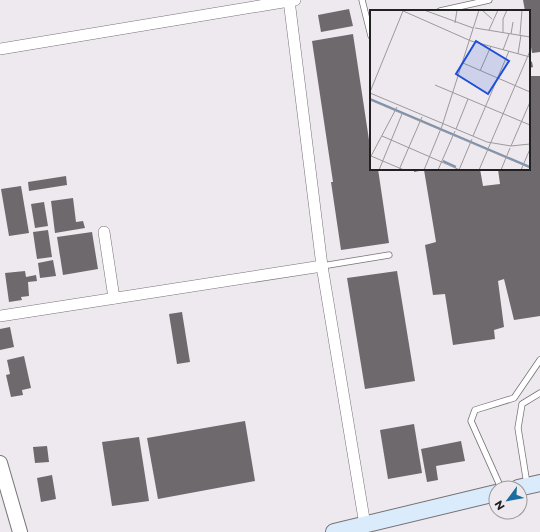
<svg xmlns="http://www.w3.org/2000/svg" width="540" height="532" viewBox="0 0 540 532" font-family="Montserrat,sans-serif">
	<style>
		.building { fill: #6d696d }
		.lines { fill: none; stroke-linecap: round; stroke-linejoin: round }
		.service-casing { stroke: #777377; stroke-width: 7 }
		.minor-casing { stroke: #777377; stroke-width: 12 }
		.tertiary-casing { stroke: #777377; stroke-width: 16 }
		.secondary-casing { stroke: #777377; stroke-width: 18 }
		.service { stroke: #fff; stroke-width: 5.5 }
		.minor { stroke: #fff; stroke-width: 11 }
		.tertiary { stroke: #fff; stroke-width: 14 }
		.secondary { stroke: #daebfc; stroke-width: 16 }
		.inset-river { fill: none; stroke: #7792b2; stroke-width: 2 }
		.inset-road { fill: none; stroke: #9c999c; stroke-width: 1 }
		.view { fill: #1d4ed8; fill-opacity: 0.15; stroke: #1d4ed8; stroke-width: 2 }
		.inset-edge { fill: none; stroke: #222122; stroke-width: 2 }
	</style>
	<rect width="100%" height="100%" fill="#ede9ee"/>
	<g class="building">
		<path d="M523,0H540V52L532,53L529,35V11H525Z"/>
		<path d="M349,9L353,26L321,32L318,15Z"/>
		<path d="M353,34L369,140H371V169H378L389,243L341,250L331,182H333L312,41Z"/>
		<path d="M529,60L532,62L533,67L530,68L531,76H540V316L514,320L504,279L498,281L504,327L494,330L495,339L453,345L445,294L433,295L425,245L436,242L424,170L414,172V169H480L483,186L500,184L498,169H529Z"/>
		<path d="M66,176L67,185L29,191L28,182Z"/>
		<path d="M21,186L29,233L9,236L1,189Z"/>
		<path d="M73,198L76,222L83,221L85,228L55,233L51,201Z"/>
		<path d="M44,202L48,226L35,228L31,204Z"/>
		<path d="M48,230L52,257L37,259L33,232Z"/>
		<path d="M92,232L98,269L63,275L57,237Z"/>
		<path d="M53,260L56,276L40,278L38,263Z"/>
		<path d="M25,271L26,277L36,275L37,281L28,282L29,296L21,297L22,300L9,302L5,273Z"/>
		<path d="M397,271L415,381L365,389L347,278Z"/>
		<path d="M182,312L190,362L177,364L169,314Z"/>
		<path d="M10,327L14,347L0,350V329Z"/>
		<path d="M24,356L31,388L22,390L23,395L11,397L6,375L10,374L7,360Z"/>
		<path d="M245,421L255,481L158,499L147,438Z"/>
		<path d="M414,424L422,473L388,479L380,430Z"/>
		<path d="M139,437L149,501L112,506L102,442Z"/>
		<path d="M461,441L465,461L436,466L438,480L427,482L421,449Z"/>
		<path d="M47,446L49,462L35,463L33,447Z"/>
		<path d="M52,475L56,499L41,502L37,478Z"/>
	</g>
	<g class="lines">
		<defs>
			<g id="service">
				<path d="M362,0L371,36"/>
				<path d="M440,11L489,0"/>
				<path d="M322,266L389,255"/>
				<path d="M527,484L518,428L522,404L540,393"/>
				<path d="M501,488L471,421L475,410L514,398L540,360"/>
			</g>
			<g id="minor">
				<path d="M289,0L322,266L365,525"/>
				<path d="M0,49L295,0"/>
				<path d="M104,232L114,298"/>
				<path d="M0,316L322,266"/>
			</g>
			<path id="tertiary" d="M0,463L20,532"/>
			<g id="secondary">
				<path d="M518,488L540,483"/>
				<path d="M334,532L496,493"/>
			</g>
		</defs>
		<use href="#service" class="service-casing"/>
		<use href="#minor" class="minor-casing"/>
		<use href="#tertiary" class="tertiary-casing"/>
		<use href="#secondary" class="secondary-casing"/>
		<use href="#service" class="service"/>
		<use href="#minor" class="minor"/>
		<use href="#tertiary" class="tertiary"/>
		<use href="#secondary" class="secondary"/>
	</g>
	<g transform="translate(370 10)">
		<rect width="160" height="160" fill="#ede9ee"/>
		<path class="inset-river" d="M0,89L160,157M73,151L86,157"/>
		<path class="inset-road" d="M31,0L101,31M54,0L103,18M112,0L122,9M85,13L87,0M105,18L160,27M119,20L128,0M133,23V9L137,0M141,24L143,12M150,25L152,0M101,31L160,47M133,40L139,24M148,44L151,25M93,53L160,82M110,61L121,36M65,75L160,115M0,82L33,1M0,83L117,132L141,136L160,134M0,90L160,158M72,116L109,0M86,119L98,89M12,126L90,160M103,126L139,41M141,136L160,92M1,146L34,160M0,148L27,97M9,160L32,104M29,160L52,107M54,160L72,116M68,160L85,121M89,160L102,129M109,160L160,41M131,160L140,138M151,160L160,139"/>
		<path class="view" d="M106,31L139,51L118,84L86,64Z"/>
		<rect width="160" height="160" class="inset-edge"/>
	</g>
	<g transform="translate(508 500) rotate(238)"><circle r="19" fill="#ede9ee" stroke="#9c999c"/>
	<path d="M0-3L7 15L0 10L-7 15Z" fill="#1a6d9e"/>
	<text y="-6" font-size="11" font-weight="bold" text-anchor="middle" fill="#222122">N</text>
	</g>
</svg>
